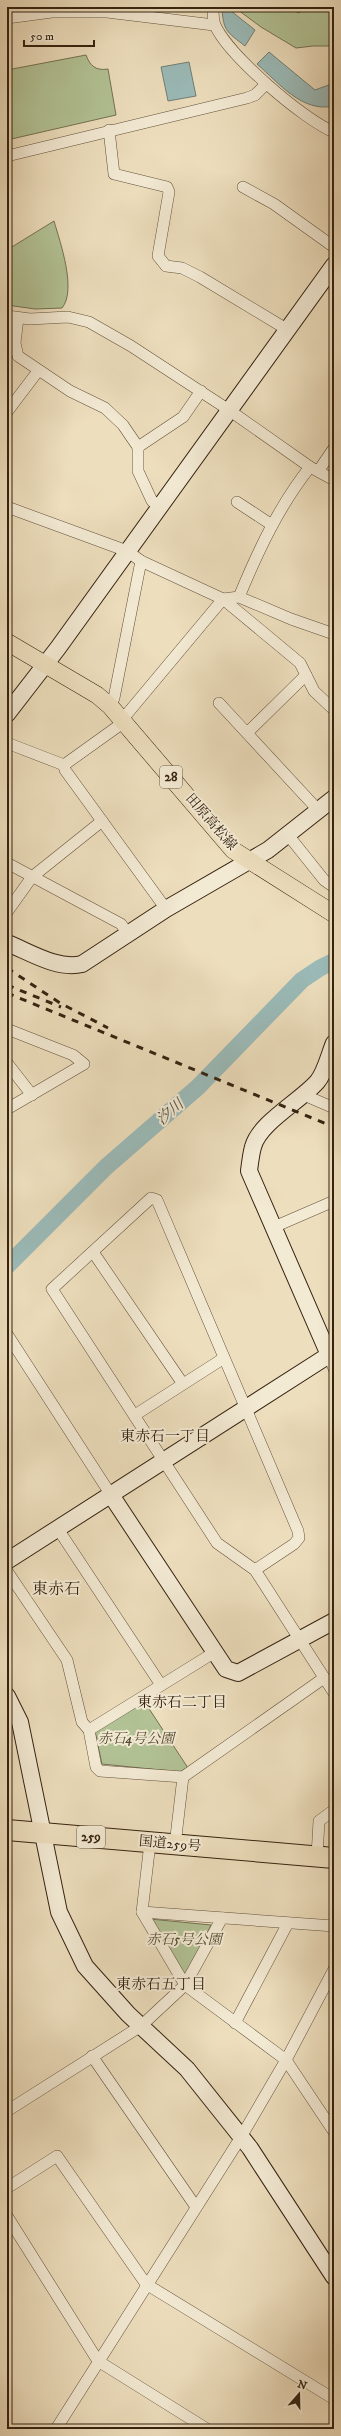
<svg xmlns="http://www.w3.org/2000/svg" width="341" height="2436" viewBox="0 0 341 2436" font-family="'IM FELL DW Pica','Noto Serif JP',serif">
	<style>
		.green { fill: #b2c295; stroke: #747252 }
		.water { fill: #9bbbb9; stroke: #727e75 }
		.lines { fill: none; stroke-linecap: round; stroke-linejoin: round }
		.river { stroke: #9bbbb9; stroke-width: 17 }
		.street-casing { stroke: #63513b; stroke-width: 12 }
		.secondary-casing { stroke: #352210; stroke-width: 18 }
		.primary-casing { stroke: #352210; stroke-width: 18 }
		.highway-casing { stroke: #352210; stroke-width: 22 }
		.street { stroke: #f3ead4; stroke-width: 11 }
		.secondary { stroke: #f3ead4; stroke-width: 16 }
		.primary { stroke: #eddebd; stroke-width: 17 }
		.highway { stroke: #eddebd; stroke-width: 20 }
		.rail { stroke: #352210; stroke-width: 3; stroke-dasharray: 7 7; stroke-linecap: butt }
		.labels { text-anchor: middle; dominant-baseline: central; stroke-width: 4; stroke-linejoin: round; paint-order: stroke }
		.shield { fill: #f3ead4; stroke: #6e5e4b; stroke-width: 1 }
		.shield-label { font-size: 13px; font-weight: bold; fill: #352210 }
		.street-label { font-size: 14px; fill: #352210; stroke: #f3ead4 }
		.park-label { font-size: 14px; font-style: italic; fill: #544a31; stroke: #f3ead4 }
		.water-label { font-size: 15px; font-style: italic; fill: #545043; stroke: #f3ead4 }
		.neighbourhood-label { font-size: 15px; fill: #352210; stroke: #f3ead4 }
		.quarter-label { font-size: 16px; fill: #352210; stroke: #f3ead4 }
	</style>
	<rect width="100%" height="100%" fill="#eddebd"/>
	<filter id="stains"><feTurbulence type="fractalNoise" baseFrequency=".005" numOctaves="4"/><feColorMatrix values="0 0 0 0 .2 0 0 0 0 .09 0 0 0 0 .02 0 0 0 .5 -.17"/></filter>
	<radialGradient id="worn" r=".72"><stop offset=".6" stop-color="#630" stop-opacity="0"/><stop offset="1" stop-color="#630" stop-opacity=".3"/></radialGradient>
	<g class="green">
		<path d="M234,7H290L298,13L305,10V7H334V46H313L296,48L261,27Z"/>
		<path d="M86,55C90,66 96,71 108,69L116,115L7,140V70Z"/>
		<path d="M54,221C60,242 77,290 62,308L35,309L7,305V250Z"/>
		<path d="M144,1701L188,1768L180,1772L102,1764L95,1731Z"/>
		<path d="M150,1919L211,1925L185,1978Z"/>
	</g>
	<g class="water">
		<path d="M222,7H226L255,30L245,46C227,32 223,31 222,7Z"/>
		<path d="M269,52L315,90L334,83V106C302,113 279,83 257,64Z"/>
		<path d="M189,62L196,96L168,101L161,67Z"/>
	</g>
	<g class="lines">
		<path class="river" d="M7,1266L106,1167L198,1087L302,980L320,968L334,961"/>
		<defs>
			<g id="street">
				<path d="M213,7C213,12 213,20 215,25C228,55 304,120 334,132"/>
				<path d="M7,18L52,12H107L214,25"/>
				<path d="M109,130L114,174L167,187L169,192L158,256L166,266L182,268L200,277L288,330"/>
				<path d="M7,156L247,98L255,95L266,84"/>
				<path d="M243,187L274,204L334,247"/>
				<path d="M7,316L30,319L68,317L89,322L131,346L229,410L310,467L334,480"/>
				<path d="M18,318L15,343L18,356L70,391L105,408L123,425L138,447V471L152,501L160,506"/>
				<path d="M7,412L38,371"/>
				<path d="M138,447L183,417L201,391"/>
				<path d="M319,470L334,448"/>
				<path d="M237,502L272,525"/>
				<path d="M7,507L127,551L141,561L223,599L300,663L314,691L334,710"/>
				<path d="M239,597C258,551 279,506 310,467"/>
				<path d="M219,703L319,811"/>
				<path d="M110,706L114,698L141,561"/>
				<path d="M122,720L223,599L239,597L291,619L334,634"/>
				<path d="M247,733L306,675"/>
				<path d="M7,743L64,765"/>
				<path d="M64,765L65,770L166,909"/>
				<path d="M64,765L124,722"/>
				<path d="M288,835L324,880L334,887"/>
				<path d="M7,863L121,924L129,935"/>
				<path d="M7,912L32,877L102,821"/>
				<path d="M7,1029L73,1055L84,1064L7,1109"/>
				<path d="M7,1063L32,1095"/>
				<path d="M304,1095L334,1108"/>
				<path d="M274,1227L334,1201"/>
				<path d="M93,1252L183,1384"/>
				<path d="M7,1334L111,1495"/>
				<path d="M333,1353L329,1355L334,1369"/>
				<path d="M135,1415L224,1358"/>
				<path d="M58,1529L161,1685"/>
				<path d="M255,1570L217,1543L52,1289L151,1198L157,1200L298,1531L299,1538L294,1544L255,1570L334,1693"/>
				<path d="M7,1571L67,1660L82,1722L89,1730L96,1767L100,1771L183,1777L324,1678"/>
				<path d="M89,1730L215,1652"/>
				<path d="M150,1843L142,1912L185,1985L286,2060L334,2132"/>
				<path d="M175,1845L183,1777"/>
				<path d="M317,1856L319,1821L334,1810"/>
				<path d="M142,1912L334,1926"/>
				<path d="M235,2023L288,1923"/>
				<path d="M92,2056L196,2207"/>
				<path d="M7,2111L141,2026L185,1985L222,1918"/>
				<path d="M7,2188L57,2156L146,2284L334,2399"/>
				<path d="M7,2216L98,2361L207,2429"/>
				<path d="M56,2429L241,2137L286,2060L334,1969"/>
			</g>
			<g id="secondary">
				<path d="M7,714L58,648L334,265"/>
				<path d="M7,943C30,952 57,970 82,964L166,909L268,850L334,798"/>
				<path d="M111,1495L226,1669L238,1673L334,1621"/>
				<path d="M7,1561L329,1355L249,1171C250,1163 251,1154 253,1147C259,1123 299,1102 317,1082C325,1073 329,1055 334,1043"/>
				<path d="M7,1696L20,1722L59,1912L85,1966L128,2014L187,2069L250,2148L334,2277"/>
			</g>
			<path id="primary" d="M7,642L97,695L110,706L233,850L334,914"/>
			<path id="highway" d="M7,1830L334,1858"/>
		</defs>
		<use href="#street" class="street-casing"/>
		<use href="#secondary" class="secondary-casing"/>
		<use href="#primary" class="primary-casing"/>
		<use href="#highway" class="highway-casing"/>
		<use href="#street" class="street"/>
		<use href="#secondary" class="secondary"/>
		<use href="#primary" class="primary"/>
		<use href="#highway" class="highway"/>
		<g class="rail">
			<path d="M7,968L60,1003L108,1028"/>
			<path d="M7,985L61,1007"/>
			<path d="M7,993L334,1127"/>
		</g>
	</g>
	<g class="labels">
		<g class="shield">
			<rect x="160" y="766" width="22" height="22" rx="3"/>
			<rect x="77" y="1826" width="28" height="22" rx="3"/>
		</g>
		<g class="shield-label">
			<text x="171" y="777">28</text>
			<text x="91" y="1837">259</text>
		</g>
		<g class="street-label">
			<text transform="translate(211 822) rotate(49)">田原高松線</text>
			<text transform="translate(170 1844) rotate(5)">国道259号</text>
		</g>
		<g class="park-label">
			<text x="136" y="1739">赤石4号公園</text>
			<text x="184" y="1940">赤石5号公園</text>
		</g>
		<g class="water-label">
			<text transform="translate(170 1112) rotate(-41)">汐川</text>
		</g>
		<g class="neighbourhood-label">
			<text x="165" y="1436">東赤石一丁目</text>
			<text x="182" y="1702">東赤石二丁目</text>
			<text x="161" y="1984">東赤石五丁目</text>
		</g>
		<g class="quarter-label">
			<text x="56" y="1589">東赤石</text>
		</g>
	</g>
	<rect width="341" height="2436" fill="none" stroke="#eddebd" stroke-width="24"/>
	<rect x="8" y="8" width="325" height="2420" fill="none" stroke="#352210" stroke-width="2"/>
	<rect x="12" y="12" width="317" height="2412" fill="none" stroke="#352210"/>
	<g transform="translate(299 2394) rotate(20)" stroke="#f3ead4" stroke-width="3" paint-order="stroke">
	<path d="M0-3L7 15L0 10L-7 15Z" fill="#352210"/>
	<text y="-6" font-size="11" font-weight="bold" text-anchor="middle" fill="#352210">N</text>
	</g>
	<path d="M24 40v6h70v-6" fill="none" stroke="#352210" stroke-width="2"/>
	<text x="30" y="40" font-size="12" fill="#352210" stroke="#f3ead4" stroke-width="3" paint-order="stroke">50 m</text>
	<rect width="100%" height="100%" filter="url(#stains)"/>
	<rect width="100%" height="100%" fill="url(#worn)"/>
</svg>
